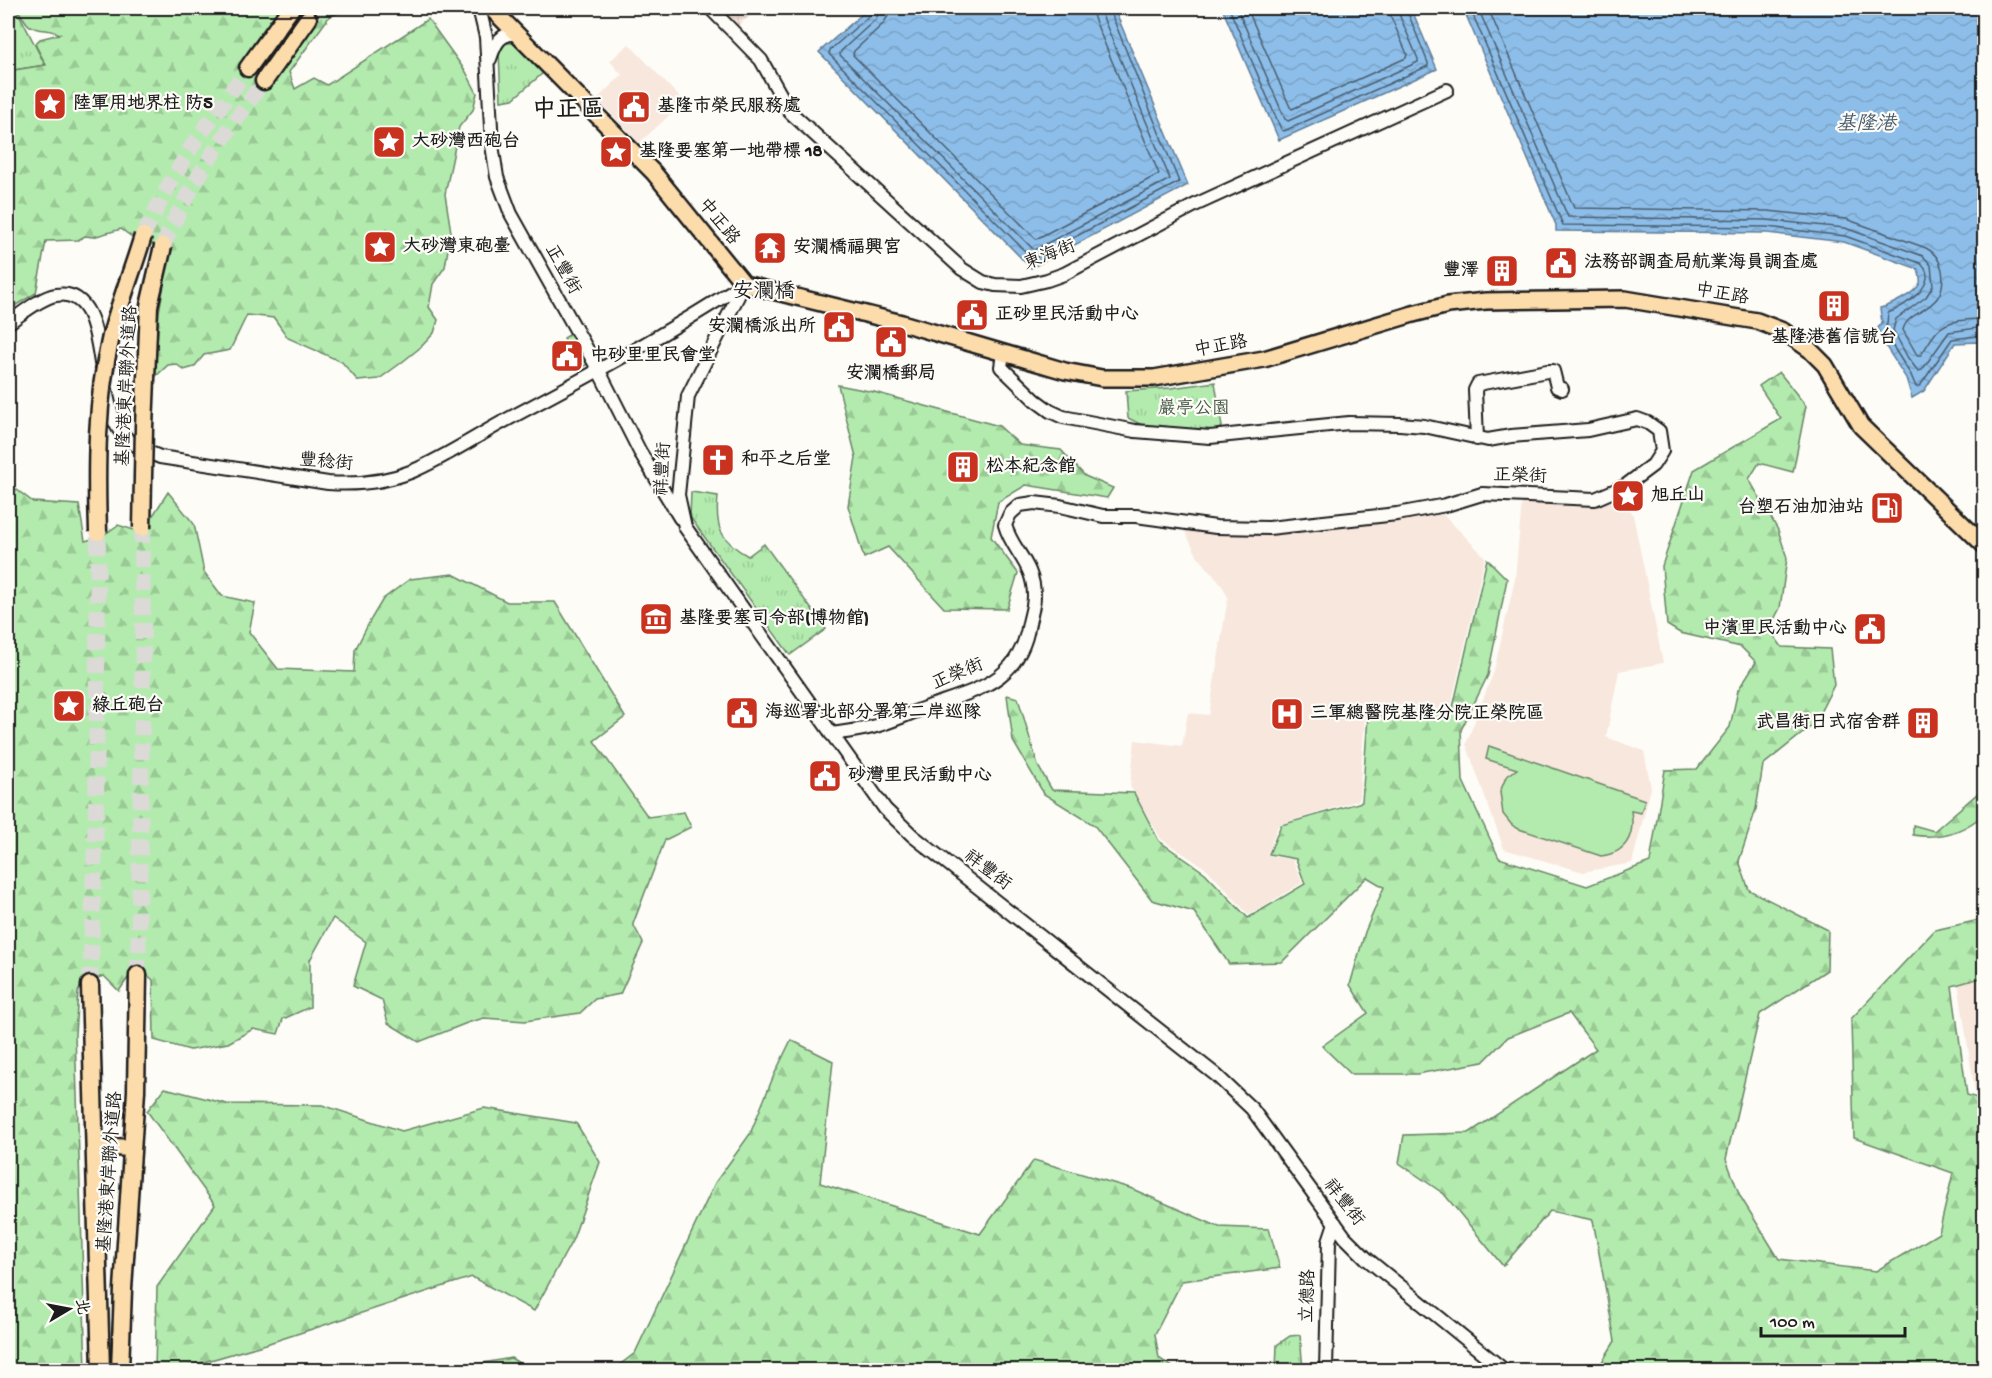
<svg xmlns="http://www.w3.org/2000/svg" width="1992" height="1378" viewBox="0 0 1992 1378" font-family="'Gochi Hand','LXGW WenKai TC',sans-serif">
	<style>
		.built { fill: #f8e7dd }
		.industrial { fill: url(#industrial-grid) }
		.grass { fill: url(#grass-tufts); stroke: #688465; stroke-width: 1.5 }
		.forest { fill: url(#forest-firs); stroke: #688465; stroke-width: 1.5 }
		.garden { fill: url(#garden-furrows); stroke: #688465; stroke-width: 1.5 }
		.pitch { fill: #b3ebae; stroke: #688465; stroke-width: 1.5 }
		.water { fill: url(#water-waves); stroke: #607d97; stroke-width: 1.5 }
		.lines { fill: none; stroke-linecap: round; stroke-linejoin: round }
		.shore { stroke: #495d6e; stroke-width: 1.5 }
		.highway-tunnel { stroke: #dbdad6; stroke-width: 16; stroke-dasharray: 16 8; stroke-linecap: butt }
		.minor-casing { stroke: #1c1c1c; stroke-width: 16 }
		.major-casing { stroke: #1c1c1c; stroke-width: 20 }
		.highway-casing { stroke: #1c1c1c; stroke-width: 21 }
		.minor { stroke: #fdfcf7; stroke-width: 12 }
		.major { stroke: #fddcac; stroke-width: 15 }
		.highway { stroke: #fddcac; stroke-width: 16 }
		.highway-bridge-casing { stroke: #1c1c1c; stroke-width: 21; stroke-linecap: butt }
		.highway-bridge { stroke: #fddcac; stroke-width: 16 }
		.labels { text-anchor: middle; dominant-baseline: central; stroke-width: 4.5; stroke-linejoin: round; paint-order: stroke }
		.poi-label { font-size: 18px; font-weight: bold; fill: #1c1c1c; stroke: #fdfcf7; text-anchor: start }
		.street-label { font-size: 18px; fill: #1c1c1c; stroke: #fdfcf7 }
		.park-label { font-size: 18px; fill: #495a48; stroke: #fdfcf7 }
		.water-label { font-size: 20px; font-style: italic; fill: #495d6e; stroke: #fdfcf7 }
		.quarter-label { font-size: 21px; fill: #1c1c1c; stroke: #fdfcf7 }
		.district-label { font-size: 24px; font-weight: bold; fill: #1c1c1c; stroke: #fdfcf7 }
	</style>
	<defs>
		<pattern id="industrial-grid" width="8" height="8" patternUnits="userSpaceOnUse" patternTransform="scale(1.5)"><rect width="8" height="8" fill="#f8e7dd"/><path d="M0 4h8M4 0v8" fill="none" stroke="#d4c6bd"/></pattern>
		<pattern id="grass-tufts" width="24" height="20" patternUnits="userSpaceOnUse" patternTransform="scale(1.5)"><rect width="24" height="20" fill="#b3ebae"/><path d="M3 7l-1-3M5 7V3M7 7l1-3M15 17l-1-3M17 17v-4M19 17l1-3" fill="none" stroke="#99c995"/></pattern>
		<pattern id="forest-firs" width="22" height="20" patternUnits="userSpaceOnUse" patternTransform="scale(1.5)"><rect width="22" height="20" fill="#b3ebae"/><path d="M5 1l3.5 6h-7zM16 11l3.5 6h-7z" fill="#99c995"/></pattern>
		<pattern id="garden-furrows" width="10" height="10" patternUnits="userSpaceOnUse" patternTransform="scale(1.5)"><rect width="10" height="10" fill="#b3ebae"/><path d="M-1 1l2-2M0 10L10 0M9 11l2-2" fill="none" stroke="#99c995"/></pattern>
		<pattern id="water-waves" width="16" height="10" patternUnits="userSpaceOnUse" patternTransform="scale(1.5)"><rect width="16" height="10" fill="#8dbee9"/><path d="M0 5q4-4 8 0t8 0" fill="none" stroke="#79a3c7"/></pattern>
	</defs>
	<rect width="100%" height="100%" fill="#fdfcf7"/>
	<filter id="ink" filterUnits="userSpaceOnUse"><feTurbulence type="fractalNoise" baseFrequency=".0167" numOctaves="2"/><feDisplacementMap in="SourceGraphic" scale="12" xChannelSelector="R" yChannelSelector="G"/><feConvolveMatrix kernelMatrix="1 2 1 2 8 2 1 2 1" color-interpolation-filters="sRGB"/></filter>
	<g filter="url(#ink)">
		<g class="built">
			<path d="M629,44L684,102L639,143L597,99L622,75L610,61Z"/>
			<path d="M1522,502H1626L1633,515L1663,663L1619,671L1606,737L1644,751L1651,788L1632,863L1583,872L1504,849L1466,744L1494,671L1515,579Z"/>
			<path d="M1442,513L1485,557L1450,710L1365,714L1359,800L1278,825L1267,855L1293,860L1302,883L1249,915L1208,870L1161,839L1130,786L1135,740L1182,746L1188,713L1209,715L1228,597L1223,587L1197,555L1184,530L1271,533Z"/>
			<path d="M1984,978V1092L1975,1093L1958,982Z"/>
		</g>
		<path class="industrial" d="M719,8H759L738,26Z"/>
		<g class="grass">
			<path d="M8,8H16L45,65L8,71Z"/>
			<path d="M509,43H513L543,73L513,99L501,101L499,51L503,44Z"/>
			<path d="M1215,382L1222,427L1210,433L1150,429L1128,418L1126,391L1171,388Z"/>
			<path d="M691,492L718,496C715,528 720,540 748,556L764,544L826,629L790,655L690,517Z"/>
			<path d="M1300,1335L1303,1370H1276L1277,1345L1290,1336Z"/>
		</g>
		<g class="forest">
			<path d="M17,8H348L329,17L289,72L295,89L314,78L327,85L428,19L466,72L477,93L473,110L459,127L445,194L451,232L445,267L433,284L429,307L438,320L434,333L421,347L401,363L379,379L358,381L342,362L288,338L274,318L247,315L230,350L204,355L194,367L184,370L176,364L168,365L155,377L159,312L169,256L166,248L135,239L121,229L93,237L85,236L78,240L46,241L36,293L8,310V71L46,65L35,44L40,39L60,34C55,31 52,31 46,30C27,29 26,23 17,8Z"/>
			<path d="M1779,372L1806,406L1793,472L1759,463L1749,479L1778,530L1787,558L1780,608L1769,629L1782,647L1830,649L1834,685L1814,724L1763,765L1756,809L1739,861L1749,890L1828,930L1827,970L1760,1014L1726,1159L1740,1196L1779,1259L1876,1271L1939,1233L1953,1173L1854,1138L1851,1019L1935,930L1984,919V977L1952,986L1967,1095L1984,1100V1370H1597L1615,1341L1593,1220L1550,1211L1503,1266L1444,1194L1399,1163L1404,1135L1469,1133L1596,1049L1569,1013L1508,1037L1483,1062L1417,1074H1351L1322,1046L1368,1013L1350,985L1365,932L1384,887L1367,877L1282,962L1229,964L1194,912L1152,900L1094,825L1044,794L1013,741L1007,695L1018,698L1038,766L1052,790L1134,793L1159,841L1205,873L1248,918L1305,884L1296,859L1269,854L1281,825L1362,802L1368,716L1452,712L1487,559L1507,579L1488,675L1461,730L1463,781L1499,858L1587,886L1650,862L1665,770L1697,769L1730,727L1738,690L1756,662L1741,647L1680,633L1667,625L1662,566L1694,470L1781,419L1759,386Z"/>
			<path d="M838,385L874,392L999,426L1020,445L1061,450L1085,476L1113,488L1107,498L1026,485L998,502L991,537L1018,573L1007,609L944,608L888,547L864,558L848,506L856,457Z"/>
			<path d="M8,483L33,502L79,505L85,541L102,536L118,525L137,531L152,517L168,492L194,524L204,572L222,596L255,603L249,632L278,669L354,672L355,650L371,619L383,599L410,579L453,574L507,602H555L625,717L594,741L648,817L684,812L691,827L665,840L633,924L643,943L620,994L595,999L580,1013L525,1021L484,1018L467,1023L419,1042L388,1023L382,1000L353,986L366,942L333,918L310,960V1007L283,1019L278,1034L253,1029L228,1043L190,1050L154,1040L153,980L143,971L130,975L119,991L104,976L83,982L78,992L75,1034L86,1370H8Z"/>
			<path d="M1984,788V814C1964,832 1939,839 1913,835V825L1934,831Z"/>
			<path d="M791,1040L833,1061L820,1183L980,1234L1034,1160L1130,1188L1219,1227L1269,1229L1280,1268L1182,1281L1155,1334L1159,1358L1177,1370H613L635,1353L715,1183L750,1134L774,1075Z"/>
			<path d="M165,1088L227,1104L322,1105L402,1131L484,1108L576,1123L600,1162L573,1239L534,1311L472,1277L266,1344L176,1370H155L157,1287L215,1205L147,1111Z"/>
			<path d="M511,1358L530,1370H458L461,1367Z"/>
		</g>
		<path class="garden" d="M572,333L588,364L580,368L564,338Z"/>
		<path class="pitch" d="M1489,746L1645,800L1641,813L1631,811C1635,835 1627,853 1601,856L1516,828L1511,824L1503,814L1500,792L1506,777L1517,769L1486,759Z"/>
		<g class="water">
			<path d="M869,8H1114L1188,185L1031,268L819,52Z"/>
			<path d="M1222,8H1411L1437,69L1279,140Z"/>
			<path d="M1463,8H1984V350L1978,342L1955,343L1924,391L1912,398L1906,378L1881,339L1878,328L1882,323L1880,308C1890,306 1916,293 1920,283C1921,279 1919,273 1918,269L1844,242L1767,233L1556,231V225Z"/>
		</g>
		<g class="lines">
			<g class="shore">
				<path d="M872,8L871,14L830,50L829,54L1033,259L1179,182L1109,8"/>
				<path d="M880,8L876,19L841,51L840,55L1034,250L1170,179L1102,15L1101,8"/>
				<path d="M889,8L888,16L883,24L854,51L853,55L1036,239L1159,174L1094,18L1092,8"/>
				<path d="M1229,8L1281,129L1284,131L1428,66V63L1406,8"/>
				<path d="M1237,8L1285,119L1288,121L1418,62V59L1399,14L1398,8"/>
				<path d="M1247,8L1290,107L1292,109L1406,58L1407,54L1391,17L1389,8"/>
				<path d="M1470,8L1563,225L1767,227L1845,236L1920,263C1943,282 1904,307 1888,313L1887,324L1885,329L1887,337L1911,375L1916,387L1920,386L1952,339L1978,336L1984,340"/>
				<path d="M1478,8L1568,217L1767,220L1845,228L1923,256L1931,265L1933,286L1926,297L1896,319L1893,330L1908,358L1918,371L1922,370L1949,332L1977,328L1984,330"/>
				<path d="M1488,8L1574,208L1768,211L1846,219L1926,248C1936,253 1940,260 1942,270C1949,313 1908,307 1903,330L1917,355H1921C1935,334 1937,322 1965,320C1971,319 1978,319 1984,320"/>
			</g>
			<g class="highway-tunnel">
				<path d="M308,19L317,8"/>
				<path d="M143,236L164,194L192,146L248,68"/>
				<path d="M163,246C188,186 225,134 264,81"/>
				<path d="M138,975L143,648L142,528"/>
				<path d="M90,985L96,815L98,532"/>
			</g>
			<defs>
				<g id="minor">
					<path d="M479,8L486,37L492,145L497,177L511,214L598,369L640,452L680,518"/>
					<path d="M710,8L761,60L790,112L962,269L983,282L995,285L1021,286L1047,280L1064,274L1197,204L1447,90"/>
					<path d="M490,59C495,44 500,32 518,34"/>
					<path d="M744,284L688,396L678,495L685,527L885,809L913,836L1216,1075L1252,1109L1345,1237L1367,1259L1504,1370"/>
					<path d="M8,323C20,315 41,297 56,295C95,289 97,343 102,369"/>
					<path d="M106,389C113,430 121,441 160,457L328,483C357,485 386,482 413,471C446,457 478,435 510,418C589,376 668,333 743,284"/>
					<path d="M1477,439L1475,390L1478,384L1547,371H1553L1557,387L1562,389"/>
					<path d="M831,734C846,732 862,730 876,726C893,721 910,713 928,707C976,690 1020,682 1029,623C1031,614 1034,605 1034,596C1034,563 1012,551 1005,525L1010,514L1020,505L1034,503L1060,506L1103,516H1136L1216,527L1269,528L1397,514L1446,505L1482,494L1595,499L1625,486L1653,465L1662,451L1659,431L1648,423L1637,419L1588,430L1511,436L1488,440L1424,426L1400,424L1349,423L1210,437L1135,431L1063,417L1050,411L1035,400L1001,367L1003,353"/>
					<path d="M1326,1370L1329,1241L1335,1223"/>
				</g>
				<path id="major" d="M491,8L654,173L744,284L902,323L1065,371L1102,378H1154L1264,359L1413,314L1448,305L1486,301L1625,299L1757,321L1783,331L1809,349L1825,365L1861,426L1984,545"/>
				<g id="highway">
					<path d="M248,68L291,8"/>
					<path d="M264,81L308,19"/>
					<path d="M90,985L101,1370"/>
					<path d="M95,1146L131,1148"/>
					<path d="M120,1370L123,1289L136,1091L138,975"/>
				</g>
			</defs>
			<use href="#minor" class="minor-casing"/>
			<use href="#major" class="major-casing"/>
			<use href="#highway" class="highway-casing"/>
			<use href="#minor" class="minor"/>
			<use href="#major" class="major"/>
			<use href="#highway" class="highway"/>
			<defs>
				<g id="highway-bridge">
					<path d="M142,528L144,427L149,306L163,246"/>
					<path d="M98,532C96,467 96,400 111,336C120,302 133,269 143,236"/>
				</g>
			</defs>
			<use href="#highway-bridge" class="highway-bridge-casing"/>
			<use href="#highway-bridge" class="highway-bridge"/>
		</g>
	</g>
	<defs>
		<symbol id="sight-square" viewBox="-11 -11 22 22"><rect x="-9" y="-9" width="18" height="18" rx="4" fill="#c8321e" stroke="#fdfcf7"/><path d="M0-6L1.8-2.2L6-1.7L2.9 1.2L3.7 5.4L0 3.3L-3.7 5.4L-2.9 1.2L-6-1.7L-1.8-2.2Z" fill="#fff"/></symbol>
		<symbol id="civic-square" viewBox="-11 -11 22 22"><rect x="-9" y="-9" width="18" height="18" rx="4" fill="#c8321e" stroke="#fdfcf7"/><path d="M-.6-6.5H3V-4.5H.6V-3L4-1V1h2V6H-6V1h2V-1L-.6-3ZM-1.2 2.5V6h2.4V2.5Z" fill="#fff"/></symbol>
		<symbol id="temple-square" viewBox="-11 -11 22 22"><rect x="-9" y="-9" width="18" height="18" rx="4" fill="#c8321e" stroke="#fdfcf7"/><path d="M0-6L5-2H3V0L6.5 2.5H4V6H1.5V3h-3V6H-4V2.5H-6.5L-3 0V-2H-5Z" fill="#fff"/></symbol>
		<symbol id="building-square" viewBox="-11 -11 22 22"><rect x="-9" y="-9" width="18" height="18" rx="4" fill="#c8321e" stroke="#fdfcf7"/><path d="M-4-6H4V6H1V3H-1V6H-4ZM-2.5-4.3h1.7v1.8h-1.7ZM.8-4.3h1.7v1.8H.8ZM-2.5-1h1.7V.8h-1.7ZM.8-1h1.7V.8H.8Z" fill="#fff"/></symbol>
		<symbol id="church-square" viewBox="-11 -11 22 22"><rect x="-9" y="-9" width="18" height="18" rx="4" fill="#c8321e" stroke="#fdfcf7"/><path d="M-1.2-6h2.4v3.5h3.3v2.4h-3.3V6h-2.4V-.1h-3.3v-2.4h3.3Z" fill="#fff"/></symbol>
		<symbol id="fuel-square" viewBox="-11 -11 22 22"><rect x="-9" y="-9" width="18" height="18" rx="4" fill="#c8321e" stroke="#fdfcf7"/><path d="M-5.5-6h7V0h2V4h1.3V-2.5L3-4.5l.8-.8L6-3V5H2.5V1h-1V6h-7ZM-4.2-4.7v3.2H.2V-4.7Z" fill="#fff"/></symbol>
		<symbol id="museum-square" viewBox="-11 -11 22 22"><rect x="-9" y="-9" width="18" height="18" rx="4" fill="#c8321e" stroke="#fdfcf7"/><path d="M0-6L6-3V-2H-6V-3ZM-5-1h2V3h-2ZM-1-1h2V3h-2ZM3-1h2V3H3ZM-6 4H6V6H-6Z" fill="#fff"/></symbol>
		<symbol id="hospital-square" viewBox="-11 -11 22 22"><rect x="-9" y="-9" width="18" height="18" rx="4" fill="#c8321e" stroke="#fdfcf7"/><path d="M-5-5h3v3.5h4V-5h3V5h-3V1.5h-4V5h-3Z" fill="#fff"/></symbol>
	</defs>
	<g fill-rule="evenodd">
		<use href="#sight-square" x="31" y="85" width="38" height="38"/>
		<use href="#civic-square" x="615" y="88" width="38" height="38"/>
		<use href="#sight-square" x="370" y="123" width="38" height="38"/>
		<use href="#sight-square" x="597" y="133" width="38" height="38"/>
		<use href="#sight-square" x="361" y="228" width="38" height="38"/>
		<use href="#temple-square" x="751" y="229" width="38" height="38"/>
		<use href="#civic-square" x="1542" y="244" width="38" height="38"/>
		<use href="#building-square" x="1483" y="252" width="38" height="38"/>
		<use href="#building-square" x="1815" y="287" width="38" height="38"/>
		<use href="#civic-square" x="953" y="296" width="38" height="38"/>
		<use href="#civic-square" x="820" y="308" width="38" height="38"/>
		<use href="#civic-square" x="872" y="323" width="38" height="38"/>
		<use href="#civic-square" x="548" y="337" width="38" height="38"/>
		<use href="#church-square" x="699" y="441" width="38" height="38"/>
		<use href="#building-square" x="944" y="448" width="38" height="38"/>
		<use href="#sight-square" x="1609" y="477" width="38" height="38"/>
		<use href="#fuel-square" x="1868" y="489" width="38" height="38"/>
		<use href="#museum-square" x="637" y="600" width="38" height="38"/>
		<use href="#civic-square" x="1851" y="610" width="38" height="38"/>
		<use href="#sight-square" x="50" y="687" width="38" height="38"/>
		<use href="#civic-square" x="723" y="694" width="38" height="38"/>
		<use href="#hospital-square" x="1268" y="695" width="38" height="38"/>
		<use href="#building-square" x="1904" y="704" width="38" height="38"/>
		<use href="#civic-square" x="806" y="757" width="38" height="38"/>
	</g>
	<g class="labels">
		<g class="poi-label">
			<text x="73" y="104">陸軍用地界柱 防5</text>
			<text x="657" y="107">基隆市榮民服務處</text>
			<text x="412" y="142">大砂灣西砲台</text>
			<text x="639" y="152">基隆要塞第一地帶標 18</text>
			<text x="403" y="247">大砂灣東砲臺</text>
			<text x="793" y="248">安瀾橋福興宮</text>
			<text x="1584" y="263">法務部調查局航業海員調查處</text>
			<text x="1479" y="271" text-anchor="end">豐澤</text>
			<text x="995" y="315">正砂里民活動中心</text>
			<text x="816" y="327" text-anchor="end">安瀾橋派出所</text>
			<text x="1834" y="338" text-anchor="middle">基隆港舊信號台</text>
			<text x="590" y="356">中砂里里民會堂</text>
			<text x="891" y="374" text-anchor="middle">安瀾橋郵局</text>
			<text x="741" y="460">和平之后堂</text>
			<text x="986" y="467">松本紀念館</text>
			<text x="1651" y="496">旭丘山</text>
			<text x="1864" y="508" text-anchor="end">台塑石油加油站</text>
			<text x="679" y="619">基隆要塞司令部(博物館)</text>
			<text x="1847" y="629" text-anchor="end">中濱里民活動中心</text>
			<text x="92" y="706">綠丘砲台</text>
			<text x="765" y="713">海巡署北部分署第二岸巡隊</text>
			<text x="1310" y="714">三軍總醫院基隆分院正榮院區</text>
			<text x="1900" y="723" text-anchor="end">武昌街日式宿舍群</text>
			<text x="848" y="776">砂灣里民活動中心</text>
		</g>
		<g class="street-label">
			<text transform="translate(718 222) rotate(51)">中正路</text>
			<text transform="translate(1050 256) rotate(-21)">東海街</text>
			<text transform="translate(562 270) rotate(61)">正豐街</text>
			<text transform="translate(1722 295) rotate(10)">中正路</text>
			<text transform="translate(1221 347) rotate(-10)">中正路</text>
			<text transform="translate(128 386) rotate(-87)">基隆港東岸聯外道路</text>
			<text transform="translate(326 463) rotate(5)">豐稔街</text>
			<text transform="translate(664 469) rotate(-87)">祥豐街</text>
			<text transform="translate(1520 477) rotate(2)">正榮街</text>
			<text transform="translate(958 675) rotate(-23)">正榮街</text>
			<text transform="translate(987 871) rotate(37)">祥豐街</text>
			<text transform="translate(111 1172) rotate(-86)">基隆港東岸聯外道路</text>
			<text transform="translate(1343 1203) rotate(52)">祥豐街</text>
			<text transform="translate(1309 1296) rotate(-88)">立德路</text>
		</g>
		<g class="park-label">
			<text x="1194" y="409">巖亭公園</text>
		</g>
		<g class="water-label">
			<text x="1866" y="125">基隆港</text>
		</g>
		<g class="quarter-label">
			<text x="764" y="293">安瀾橋</text>
		</g>
		<g class="district-label">
			<text x="568" y="111">中正區</text>
		</g>
	</g>
	<rect width="1992" height="1378" fill="none" stroke="#fdfcf7" stroke-width="30"/>
	<rect x="15" y="15" width="1962" height="1348" fill="none" stroke="#1c1c1c" stroke-width="2" filter="url(#ink)"/>
	<g transform="translate(69 1309) rotate(80)" stroke="#fdfcf7" stroke-width="4.5" paint-order="stroke">
	<path d="M0-4.5L10 22L0 15L-10 22Z" fill="#1c1c1c"/>
	<text y="-9" font-size="16" font-weight="bold" text-anchor="middle" fill="#1c1c1c">北</text>
	</g>
	<path d="M1761 1327v9h144v-9" fill="none" stroke="#1c1c1c" stroke-width="3"/>
	<text x="1770" y="1327" font-size="18" fill="#1c1c1c" stroke="#fdfcf7" stroke-width="4.5" paint-order="stroke">100 m</text>
</svg>
